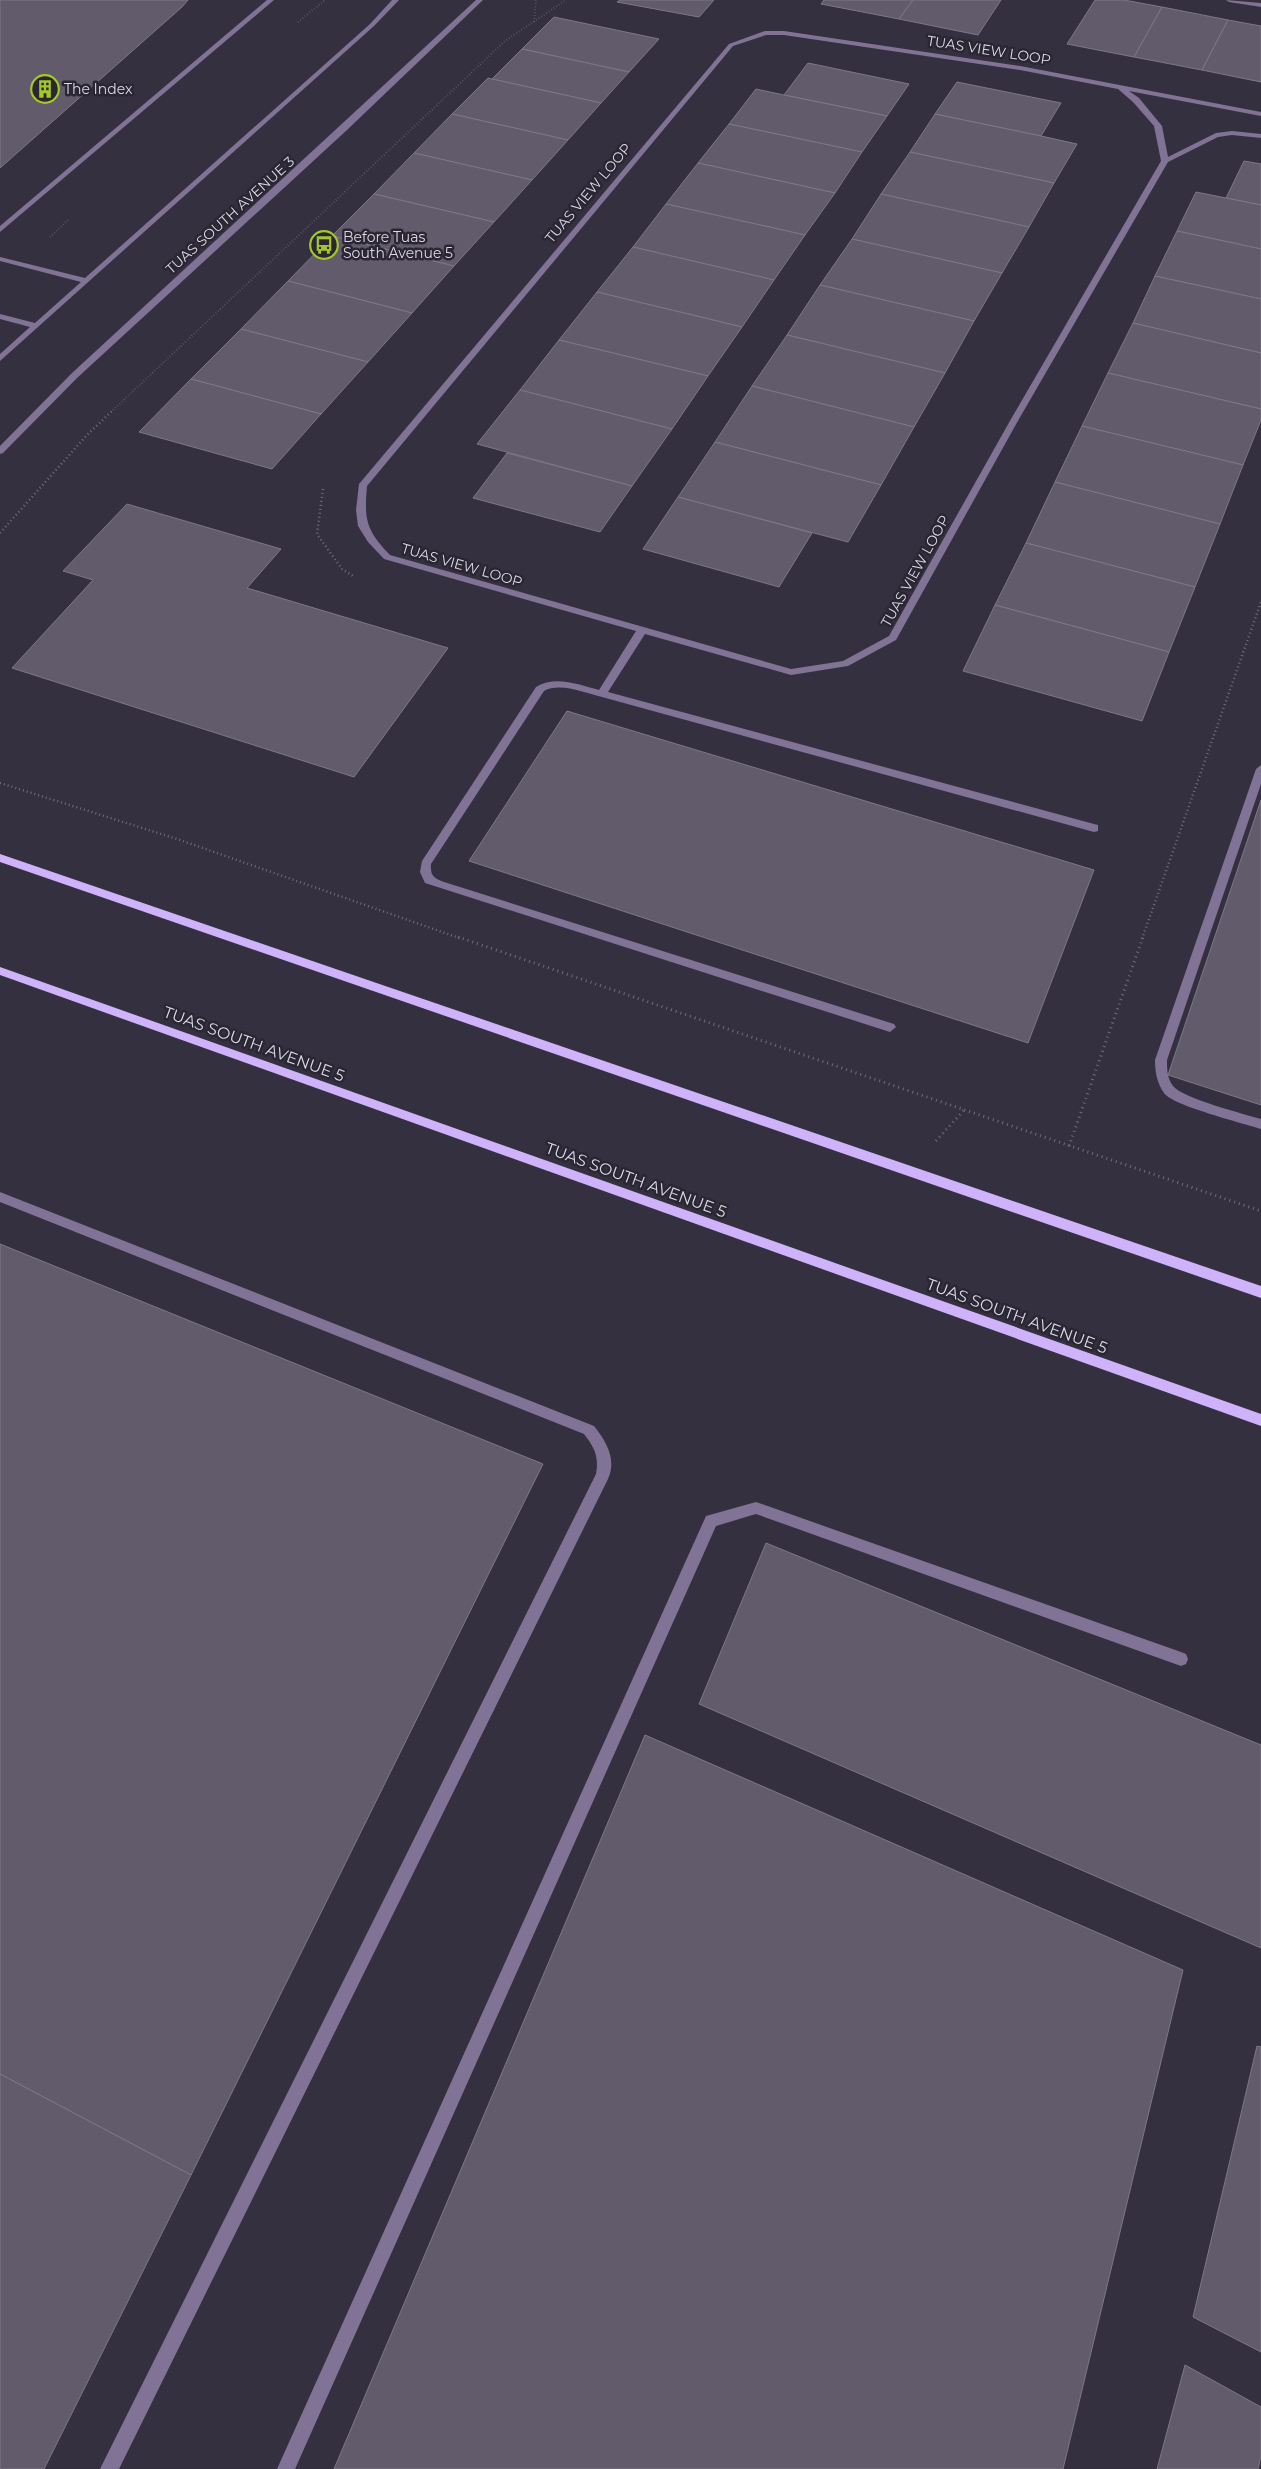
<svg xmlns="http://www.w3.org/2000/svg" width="1261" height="2469" viewBox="0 0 1261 2469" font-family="Montserrat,sans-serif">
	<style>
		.building { fill: #615b6b; stroke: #7e7789 }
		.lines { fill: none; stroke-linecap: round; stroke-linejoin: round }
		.path-far2 { stroke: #716c7a; stroke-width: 2; stroke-dasharray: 0.5 2.5; stroke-linecap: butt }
		.path-far1 { stroke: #716c7a; stroke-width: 2.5; stroke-dasharray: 1 3; stroke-linecap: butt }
		.path { stroke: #716c7a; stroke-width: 3; stroke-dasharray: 1 4; stroke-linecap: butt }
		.minor { fill: #817396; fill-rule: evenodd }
		.major { fill: #cfb3fa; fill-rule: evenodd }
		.labels { text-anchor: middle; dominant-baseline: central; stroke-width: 5; stroke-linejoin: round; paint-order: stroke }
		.far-street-label { font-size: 14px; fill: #dbd8e2; stroke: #2b2634 }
		.far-poi-label { font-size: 14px; fill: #dbd8e2; stroke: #2b2634; text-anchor: start }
		.street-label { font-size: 16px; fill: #dbd8e2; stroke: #2b2634 }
	</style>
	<rect width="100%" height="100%" fill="#35303f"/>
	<g class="building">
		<path d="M0,0H188L182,7L0,168Z"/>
		<path d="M620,0H714L699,17L617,2Z"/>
		<path d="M824,0H913L899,19L821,4Z"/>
		<path d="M913,0H1001L978,35L899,19Z"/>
		<path d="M1095,0H1124L1162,7L1134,57L1067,44Z"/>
		<path d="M1162,7L1228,20L1202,70L1134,57Z"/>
		<path d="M554,17L659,39L629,72L522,49Z"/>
		<path d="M1228,20L1261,26V82L1202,70Z"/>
		<path d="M522,49L629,72L601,103L492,79Z"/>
		<path d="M808,63L909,84L887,116L784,95Z"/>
		<path d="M488,78L492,79L601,103L568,140L452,114Z"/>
		<path d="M957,82L1061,103L1041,136L935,114Z"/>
		<path d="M756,89L784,95L887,116L862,152L729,124Z"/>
		<path d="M452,114L568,140L532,180L414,153Z"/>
		<path d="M935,114L1041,136L1077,144L1054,183L910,152Z"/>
		<path d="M729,124L862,152L835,193L698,163Z"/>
		<path d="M910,152L1054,183L1029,227L881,194Z"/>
		<path d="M414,153L532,180L494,222L374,194Z"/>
		<path d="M1244,161L1261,164V205L1226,198Z"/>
		<path d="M698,163L835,193L805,235L666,204Z"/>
		<path d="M1196,192L1261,205V249L1177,231Z"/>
		<path d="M374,194L494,222L454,266L332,236Z"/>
		<path d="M881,194L1029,227L1002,273L852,239Z"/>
		<path d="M666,204L805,235L774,280L633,247Z"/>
		<path d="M1177,231L1261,249V299L1155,276Z"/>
		<path d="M332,236L454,266L412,313L288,281Z"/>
		<path d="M852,239L1002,273L974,321L820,285Z"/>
		<path d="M633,247L774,280L742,327L597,292Z"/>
		<path d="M1155,276L1261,299V353L1133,323Z"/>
		<path d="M288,281L412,313L368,362L241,329Z"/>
		<path d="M820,285L974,321L945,373L787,335Z"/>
		<path d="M597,292L742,327L708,376L559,340Z"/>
		<path d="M1133,323L1261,353V409L1108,373Z"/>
		<path d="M241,329L368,362L321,414L191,379Z"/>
		<path d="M787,335L945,373L914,427L752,386Z"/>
		<path d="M559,340L708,376L672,429L520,390Z"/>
		<path d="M1108,373L1261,409V420L1243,465L1082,426Z"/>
		<path d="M191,379L321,414L272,469L139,432Z"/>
		<path d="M752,386L914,427L881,485L715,442Z"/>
		<path d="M520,390L672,429L632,486L477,444Z"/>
		<path d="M1082,426L1243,465L1220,524L1055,482Z"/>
		<path d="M715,442L881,485L848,542L678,497Z"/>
		<path d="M507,453L632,486L600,532L473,498Z"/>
		<path d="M1055,482L1220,524L1195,587L1026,543Z"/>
		<path d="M678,497L812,533L779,587L643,549Z"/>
		<path d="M127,504L281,549L247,588L448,648L354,777L12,668L93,580L63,571Z"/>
		<path d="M1026,543L1195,587L1169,652L995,605Z"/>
		<path d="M995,605L1169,652L1142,721L963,671Z"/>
		<path d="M567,711L1094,870L1028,1043L469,861Z"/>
		<path d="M1261,800V1105L1168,1075Z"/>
		<path d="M0,1244L543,1464L191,2175L0,2074Z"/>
		<path d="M766,1543L1261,1745V1948L699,1704Z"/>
		<path d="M645,1735L1183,1970L1063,2469H334Z"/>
		<path d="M1257,2046L1261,2047V2352L1193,2317Z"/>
		<path d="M0,2074L191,2175L44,2469H0Z"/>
		<path d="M1185,2365L1261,2407V2456L1258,2469H1157Z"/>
	</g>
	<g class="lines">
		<g class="path-far2">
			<path d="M298,22L325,0"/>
			<path d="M534,22L536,0"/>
			<path d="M50,237L68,220"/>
			<path d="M111,412L505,41L566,0"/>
		</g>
		<g class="path-far1">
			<path d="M323,489L317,534L342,569L353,576"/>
			<path d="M0,533L87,435L112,411"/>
			<path d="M0,783L180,840L462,939"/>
			<path d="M1142,939L1261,602"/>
		</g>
		<g class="path">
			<path d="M458,937L1261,1211"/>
			<path d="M936,1141L964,1110"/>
			<path d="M1069,1146L1143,937"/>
		</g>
		<g class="minor">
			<path d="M267,0H274L0,232V226Z"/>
			<path d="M392,0H399L374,26L0,361V354L30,327L0,319V314L35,323L81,282L0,261V257L85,278L370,24Z"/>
			<path d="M476,0H483L347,130L77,378L3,453L0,454V446L71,374Z"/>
			<path d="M1226,0L1261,3V7L1229,2Z"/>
			<path d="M765,31H784L1020,66L1261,112V116L1129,91L1139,98L1162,126L1168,157L1216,133L1232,131L1261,134V138L1232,135L1218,137L1168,162L1019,419L896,640L848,666L791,675L645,634L608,692L1094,824L1098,825V831L1094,832L602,697C585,693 560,682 544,691L431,864C430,876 434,878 444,882L894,1024L896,1027L890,1032L425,883L420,872L422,861L536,687C556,675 579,685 599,690L636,631L384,559L368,542L358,526L356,510L359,484L729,44ZM766,35H784L1020,70L1118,89L1133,102L1154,126L1161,161L1011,419L889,636L843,661L791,669L390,555C366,530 364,520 367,486L733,46Z"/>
			<path d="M1261,765V784L1167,1060C1167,1069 1167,1078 1173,1086C1182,1098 1244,1114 1261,1119V1129C1243,1123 1173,1106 1164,1093C1157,1083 1155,1072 1155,1060L1256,769Z"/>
			<path d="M0,1192L594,1426C606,1441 617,1459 608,1479L119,2469H100L596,1474C599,1457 595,1448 584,1434L0,1202Z"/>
			<path d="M756,1502L1181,1652L1186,1654L1188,1659L1186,1664L1181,1666L756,1514L716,1526L295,2469H277L706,1516Z"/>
		</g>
		<g class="major">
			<path d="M0,854L1261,1286V1298L0,862Z"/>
			<path d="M0,967L1261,1414V1426L0,975Z"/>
		</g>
	</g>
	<defs>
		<symbol id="building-ring" viewBox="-11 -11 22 22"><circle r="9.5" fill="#2b2634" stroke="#a4c825" stroke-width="1.5"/><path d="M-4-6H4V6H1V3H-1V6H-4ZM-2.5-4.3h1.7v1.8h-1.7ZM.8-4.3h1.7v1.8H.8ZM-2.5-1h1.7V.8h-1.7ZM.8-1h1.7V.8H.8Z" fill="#a4c825"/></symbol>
		<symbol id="bus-ring" viewBox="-11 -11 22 22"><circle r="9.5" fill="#2b2634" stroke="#a4c825" stroke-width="1.5"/><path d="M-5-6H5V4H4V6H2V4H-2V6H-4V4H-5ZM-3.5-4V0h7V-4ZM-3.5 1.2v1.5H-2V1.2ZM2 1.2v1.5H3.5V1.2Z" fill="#a4c825"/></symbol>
	</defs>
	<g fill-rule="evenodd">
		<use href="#building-ring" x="29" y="73" width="32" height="32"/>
		<use href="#bus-ring" x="308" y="229" width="32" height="32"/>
	</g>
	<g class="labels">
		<g class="far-street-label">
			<text transform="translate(989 50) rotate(9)">TUAS VIEW LOOP</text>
			<text transform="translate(588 193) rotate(-50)">TUAS VIEW LOOP</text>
			<text transform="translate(230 215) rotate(-42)">TUAS SOUTH AVENUE 3</text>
			<text transform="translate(462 565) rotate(16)">TUAS VIEW LOOP</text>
			<text transform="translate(915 571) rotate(-61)">TUAS VIEW LOOP</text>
		</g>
		<g class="far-poi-label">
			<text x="64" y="89">The Index</text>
			<text x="343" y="237">Before Tuas<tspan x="343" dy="16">South Avenue 5</tspan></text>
		</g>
		<g class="street-label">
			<text transform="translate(254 1044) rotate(20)">TUAS SOUTH AVENUE 5</text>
			<text transform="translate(636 1180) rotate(20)">TUAS SOUTH AVENUE 5</text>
			<text transform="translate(1017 1316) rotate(20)">TUAS SOUTH AVENUE 5</text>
		</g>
	</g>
</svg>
